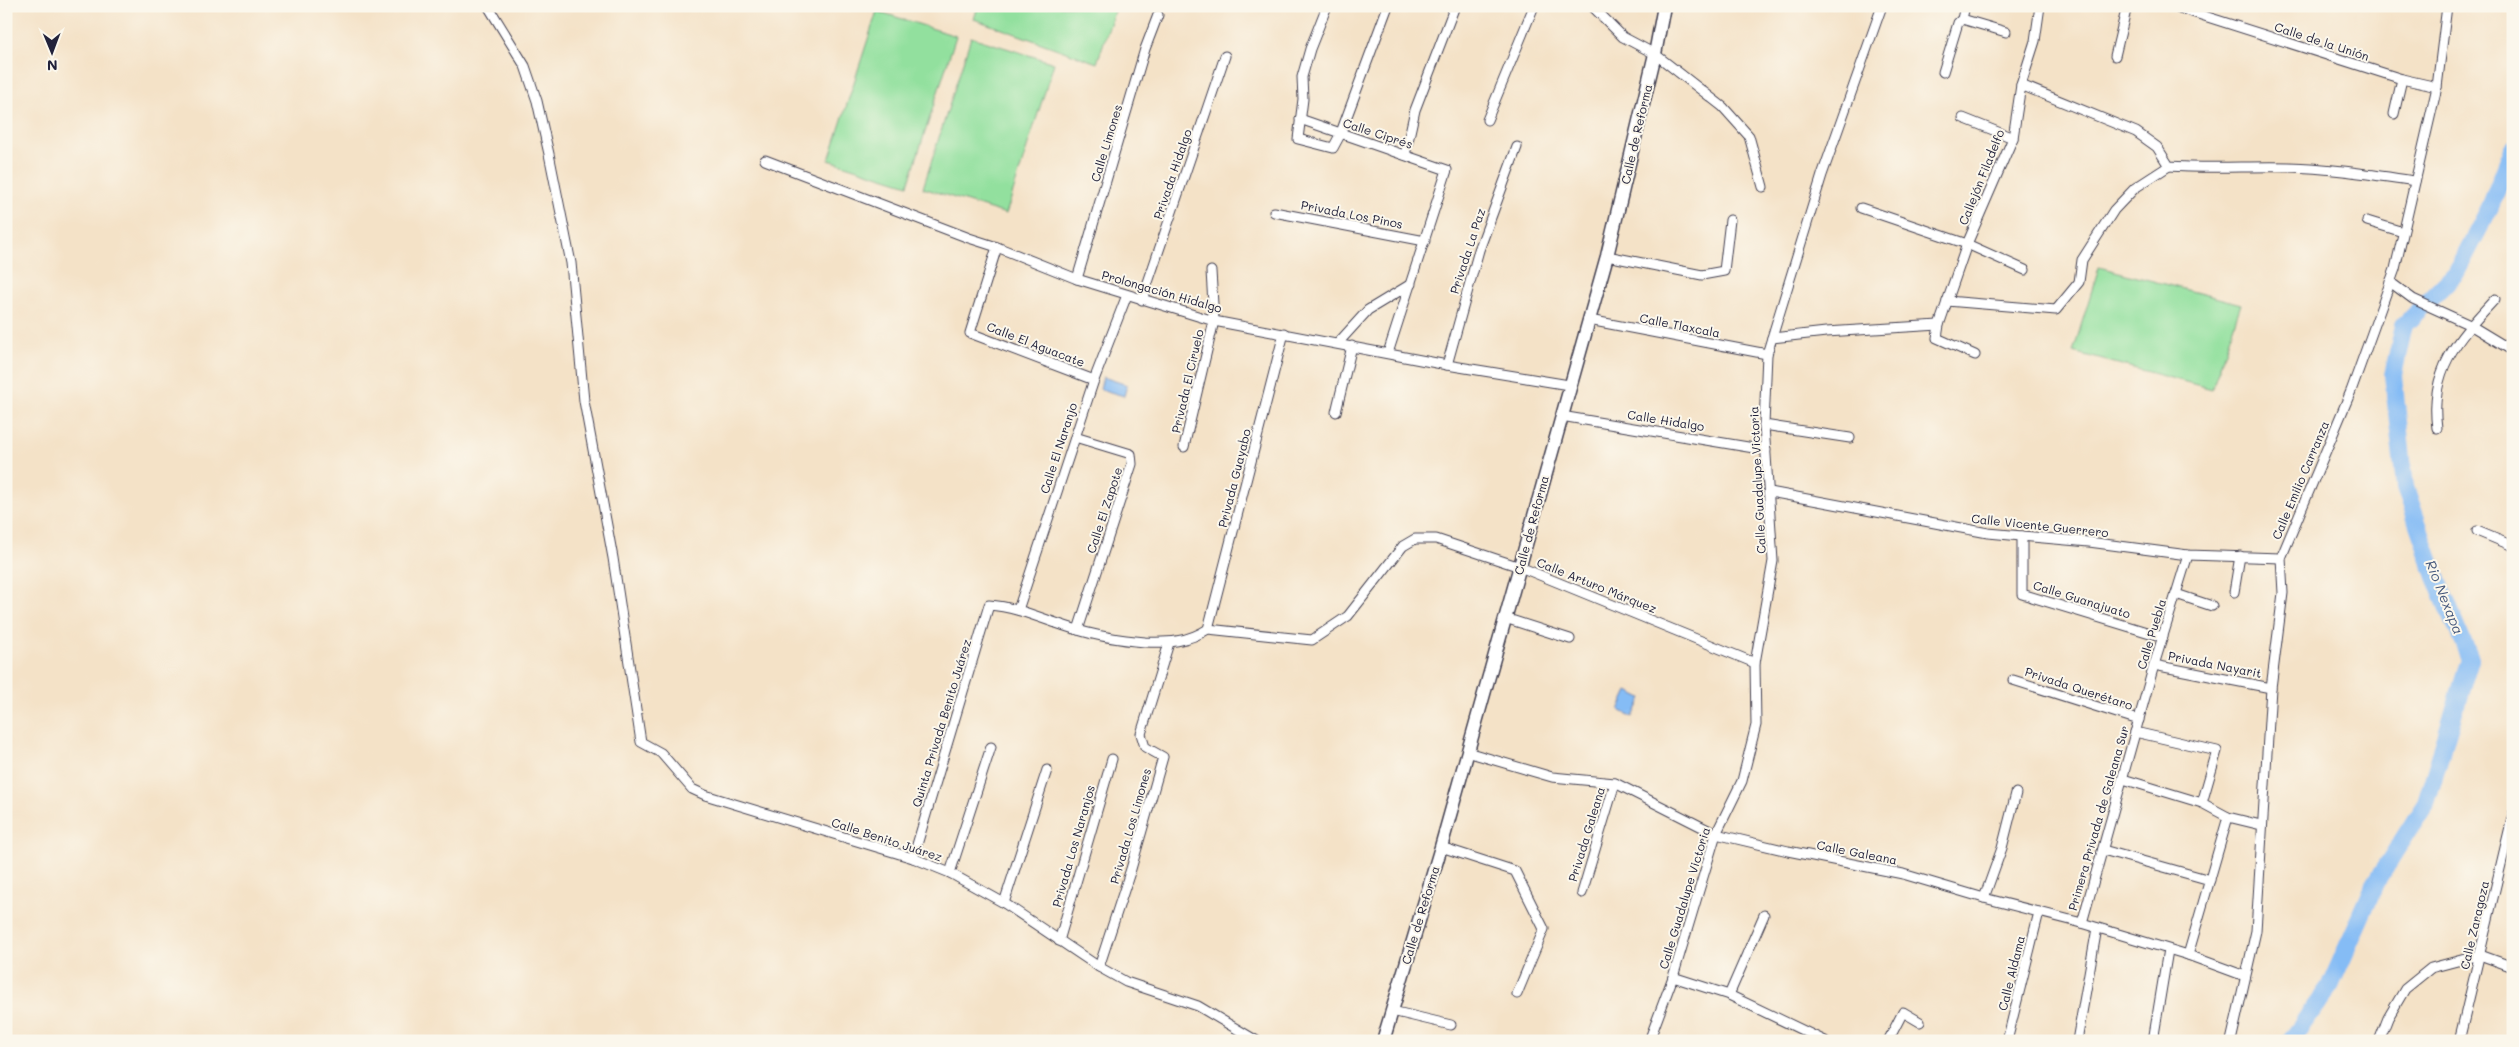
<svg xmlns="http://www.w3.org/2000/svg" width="2519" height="1047" viewBox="0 0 2519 1047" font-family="Mali,sans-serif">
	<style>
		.green { fill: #92e09e; stroke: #5a816c }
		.water { fill: #85bcf5; stroke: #546f98 }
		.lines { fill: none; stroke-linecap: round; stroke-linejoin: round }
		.river { stroke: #85bcf5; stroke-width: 18 }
		.street-casing { stroke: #423f50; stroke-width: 11 }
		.secondary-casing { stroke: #423f50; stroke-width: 15 }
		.street { stroke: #fff; stroke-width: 9 }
		.secondary { stroke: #fff; stroke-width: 12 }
		.labels { text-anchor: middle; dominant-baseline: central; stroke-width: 4; stroke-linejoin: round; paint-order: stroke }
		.street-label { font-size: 12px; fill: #22223b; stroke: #fbf7ec }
		.water-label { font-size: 14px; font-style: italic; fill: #45587c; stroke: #fbf7ec }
	</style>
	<rect width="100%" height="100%" fill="#fbf7ec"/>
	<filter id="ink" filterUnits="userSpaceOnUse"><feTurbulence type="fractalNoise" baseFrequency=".02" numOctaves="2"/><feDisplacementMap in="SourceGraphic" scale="10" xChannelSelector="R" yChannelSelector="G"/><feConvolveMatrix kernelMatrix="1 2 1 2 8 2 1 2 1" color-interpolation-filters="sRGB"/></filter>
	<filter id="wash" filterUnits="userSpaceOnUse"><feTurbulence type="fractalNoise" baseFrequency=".0096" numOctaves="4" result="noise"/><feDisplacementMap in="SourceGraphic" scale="20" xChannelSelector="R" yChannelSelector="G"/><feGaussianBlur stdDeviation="1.12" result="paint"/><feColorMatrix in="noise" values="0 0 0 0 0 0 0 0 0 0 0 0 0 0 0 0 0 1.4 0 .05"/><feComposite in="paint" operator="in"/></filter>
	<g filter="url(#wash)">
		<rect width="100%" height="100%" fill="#f4e2c7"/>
		<g class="green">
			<path d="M978,6H1116L1097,63L974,19Z"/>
			<path d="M877,11L956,36L908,185L829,160Z"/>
			<path d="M971,37L1054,63L1006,214L923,188Z"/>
			<path d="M2099,267L2241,304L2212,389L2073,352Z"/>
		</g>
		<g class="water">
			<path d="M1103,377L1127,385L1124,396L1100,389Z"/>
			<path d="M1628,691L1642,698L1633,717L1619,710Z"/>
		</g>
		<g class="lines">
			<path class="river" d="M2290,1041L2330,986L2375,884L2426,803L2470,659L2436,577L2405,487L2393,375L2404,325L2456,273L2490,207L2513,149"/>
		</g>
	</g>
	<g filter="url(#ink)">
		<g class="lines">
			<defs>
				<g id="street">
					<path d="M488,6L525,66L537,101L549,154L571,263L584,401L613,558L641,742L661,753L692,789L705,795L913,858L950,873L1004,903L1099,967L1126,982L1198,1006L1257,1041"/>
					<path d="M1327,6L1310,49L1302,77L1303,99L1298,139L1333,148L1340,135L1388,6"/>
					<path d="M1592,6L1623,37L1655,54L1723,107L1749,136L1763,187"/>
					<path d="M1965,6L1962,19L2006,32"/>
					<path d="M2173,6L2402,79L2437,87"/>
					<path d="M2115,56L2127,6"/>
					<path d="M1943,72L1958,23L1962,19"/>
					<path d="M2021,85L2136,132L2157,147L2169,166C2209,169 2249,166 2289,167C2331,168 2373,175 2415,181"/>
					<path d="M2394,114L2402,79"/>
					<path d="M1963,118L2013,138"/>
					<path d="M1300,119L1447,170L1388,353"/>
					<path d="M1487,120L1534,6"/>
					<path d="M1405,155L1415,110L1455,6"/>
					<path d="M765,160L969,238L997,247L1077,279L1214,321L1447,365L1569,385"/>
					<path d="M1861,208L1967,244L2025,270"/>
					<path d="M1274,212L1425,241"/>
					<path d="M2367,221L2403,232"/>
					<path d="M997,247L970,333L1094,380"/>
					<path d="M1607,256L1702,275L1724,271L1730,220"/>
					<path d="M1077,279L1145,49L1158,15"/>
					<path d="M2390,282L2413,299L2470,325L2513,351"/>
					<path d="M1142,300L1225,56"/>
					<path d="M1947,301L2056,310L2079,282L2082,260L2114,210L2135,188L2169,166"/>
					<path d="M1589,320L1767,354"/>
					<path d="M1772,338L1826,332L1939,325"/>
					<path d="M1338,343L1368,310L1411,284"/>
					<path d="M1975,355L1937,338L1939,325L1967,244L2013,138L2021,85L2035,41L2040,6"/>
					<path d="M1447,365L1479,250L1517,147"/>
					<path d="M1336,412L1352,346"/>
					<path d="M1561,416L1766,450"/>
					<path d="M1764,425L1850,438"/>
					<path d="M2437,428C2429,369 2458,339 2495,299"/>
					<path d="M1075,437L1131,454L1132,464L1078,630"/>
					<path d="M1184,447L1214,321L1211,271"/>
					<path d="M1770,492L1988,533L2089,542L2188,555L2281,558"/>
					<path d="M2477,531L2513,546"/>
					<path d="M2022,536V594L2163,637"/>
					<path d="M2234,592L2240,556"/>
					<path d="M2176,594L2212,606"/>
					<path d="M1018,610L1094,380L1127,295"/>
					<path d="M1505,618L1570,639"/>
					<path d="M1208,629L1284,333"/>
					<path d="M2154,665L2271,688"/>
					<path d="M2013,680L2139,720"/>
					<path d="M2135,732L2217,751L2202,803"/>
					<path d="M1467,752L1552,777L1615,783L1716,834L1788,851L1903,874L1984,898L2082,923L2188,955L2245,976"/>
					<path d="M2123,779L2202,803L2228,817L2261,825"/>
					<path d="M1441,847L1515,871L1544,929L1517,994"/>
					<path d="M2103,850L2210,880"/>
					<path d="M913,858L989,605C1020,607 1048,622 1078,630C1100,637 1122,640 1145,642C1168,643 1188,642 1208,629L1312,640L1348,616L1403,546L1415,539H1436L1520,567L1755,663"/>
					<path d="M950,873L991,747"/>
					<path d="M1582,893L1615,783"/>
					<path d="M1984,898L2002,848L2016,793"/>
					<path d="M1004,903L1047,770"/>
					<path d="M2082,923L2154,665L2188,555"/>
					<path d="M1059,941L1112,759"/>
					<path d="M2188,955L2228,817"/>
					<path d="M1099,967L1131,869L1163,757L1145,747L1141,734L1169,643"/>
					<path d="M1673,977L1729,995L1825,1041"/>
					<path d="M1729,995L1764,915"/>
					<path d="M1392,1011L1451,1025"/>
					<path d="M1649,1041L1673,977L1716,834L1742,781L1756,725L1755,663L1773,561L1764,425L1767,354L1822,175L1882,6"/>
					<path d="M1888,1041L1903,1012L1920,1022"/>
					<path d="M2007,1041L2039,912"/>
					<path d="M2077,1041L2097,928"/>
					<path d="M2153,1041L2168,950"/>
					<path d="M2231,1041L2256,931L2271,688L2283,593L2281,558L2351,391L2395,269L2437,87L2447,6"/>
					<path d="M2379,1041L2388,1018L2405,989L2431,968L2480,955L2513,967"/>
					<path d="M2459,1041L2513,814"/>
				</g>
				<path id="secondary" d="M1383,1041L1441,847L1607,256L1655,54L1664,6"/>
			</defs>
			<use href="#street" class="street-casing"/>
			<use href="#secondary" class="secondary-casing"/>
			<use href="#street" class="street"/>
			<use href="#secondary" class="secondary"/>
		</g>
	</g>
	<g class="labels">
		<g class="street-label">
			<text transform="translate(2322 41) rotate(18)">Calle de la Unión</text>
			<text transform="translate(1378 133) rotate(18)">Calle Ciprés</text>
			<text transform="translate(1636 134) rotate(-77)">Calle de Reforma</text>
			<text transform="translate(1106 143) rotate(-73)">Calle Limones</text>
			<text transform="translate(1172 174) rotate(-71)">Privada Hidalgo</text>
			<text transform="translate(1981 177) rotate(-68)">Callejón Filadelfo</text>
			<text transform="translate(1352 214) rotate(11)">Privada Los Pinos</text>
			<text transform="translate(1467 251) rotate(-72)">Privada La Paz</text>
			<text transform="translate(1162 291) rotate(16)">Prolongación Hidalgo</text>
			<text transform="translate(1680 325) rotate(11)">Calle Tlaxcala</text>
			<text transform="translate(1036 344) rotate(21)">Calle El Aguacate</text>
			<text transform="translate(1187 381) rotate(-77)">Privada El Ciruelo</text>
			<text transform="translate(1666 420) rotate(9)">Calle Hidalgo</text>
			<text transform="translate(1058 448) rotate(-72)">Calle El Naranjo</text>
			<text transform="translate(1234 478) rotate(-76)">Privada Guayabo</text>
			<text transform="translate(1757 480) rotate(-93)">Calle Guadalupe Victoria</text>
			<text transform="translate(2300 480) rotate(-67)">Calle Emilio Carranza</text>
			<text transform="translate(1104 510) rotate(-72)">Calle El Zapote</text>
			<text transform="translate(1531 525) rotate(-75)">Calle de Reforma</text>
			<text transform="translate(2040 525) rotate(6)">Calle Vicente Guerrero</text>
			<text transform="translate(1597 585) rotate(22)">Calle Arturo Márquez</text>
			<text transform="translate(2082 599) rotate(17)">Calle Guanajuato</text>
			<text transform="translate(2151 634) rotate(-73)">Calle Puebla</text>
			<text transform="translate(2215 664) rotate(11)">Privada Nayarit</text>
			<text transform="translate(2079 688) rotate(18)">Privada Querétaro</text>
			<text transform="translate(941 723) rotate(-73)">Quinta Privada Benito Juárez</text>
			<text transform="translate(2098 818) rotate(-74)">Primera Privada de Galeana Sur</text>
			<text transform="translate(1130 826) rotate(-74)">Privada Los Limones</text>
			<text transform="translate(1586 834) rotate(-73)">Privada Galeana</text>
			<text transform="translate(887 839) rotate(18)">Calle Benito Juárez</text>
			<text transform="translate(1073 846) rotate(-74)">Privada Los Naranjos</text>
			<text transform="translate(1857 852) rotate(11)">Calle Galeana</text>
			<text transform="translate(1684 898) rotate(-73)">Calle Guadalupe Victoria</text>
			<text transform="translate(1420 915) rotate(-73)">Calle de Reforma</text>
			<text transform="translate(2474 925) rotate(-77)">Calle Zaragoza</text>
			<text transform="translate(2011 973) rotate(-76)">Calle Aldama</text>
		</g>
		<g class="water-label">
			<text transform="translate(2445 597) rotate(68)">Rio Nexapa</text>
		</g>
	</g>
	<rect width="2519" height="1047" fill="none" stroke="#fbf7ec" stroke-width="25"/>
	<g transform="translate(52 52) rotate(179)" stroke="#fbf7ec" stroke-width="4" paint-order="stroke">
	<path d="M0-4L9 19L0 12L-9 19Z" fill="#22223b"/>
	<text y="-8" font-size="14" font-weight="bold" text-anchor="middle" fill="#22223b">N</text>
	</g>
</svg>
